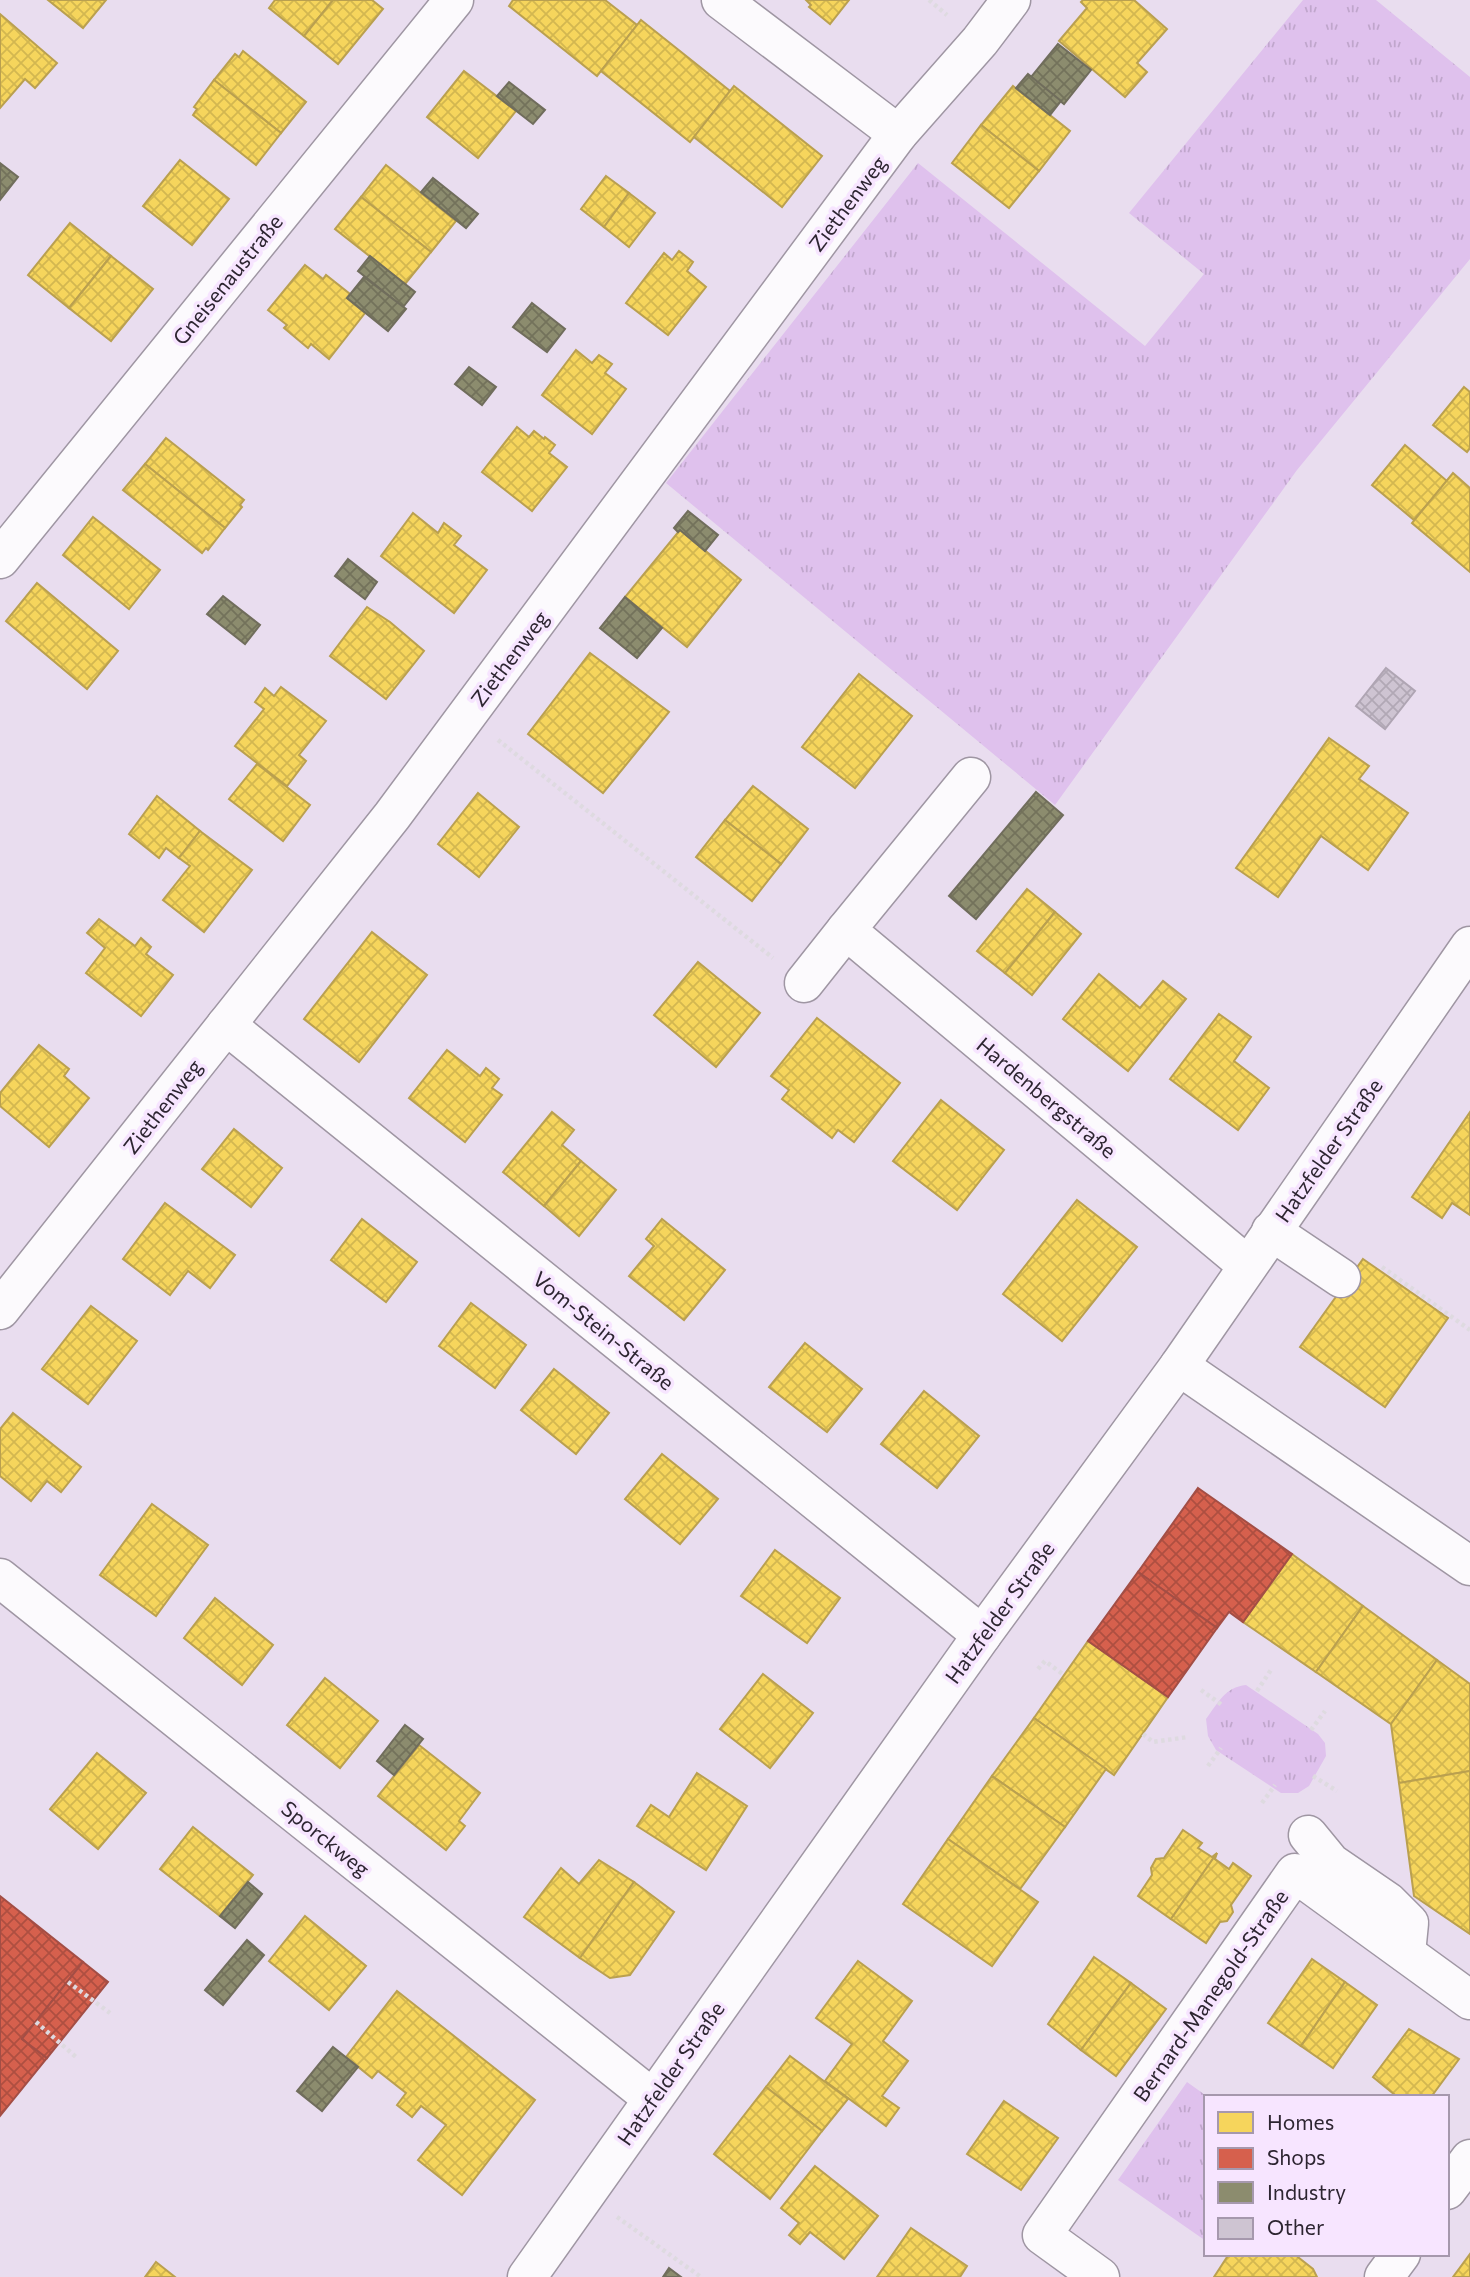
<svg xmlns="http://www.w3.org/2000/svg" width="1470" height="2277" viewBox="0 0 1470 2277" font-family="Commissioner,sans-serif">
	<style>
		.grass { fill: url(#grass-tufts) }
		.homes { fill: url(#homes-cross-hatch); stroke: #baa04f; stroke-width: 2 }
		.shops { fill: url(#shops-cross-hatch); stroke: #a34e45; stroke-width: 2 }
		.industry { fill: url(#industry-cross-hatch); stroke: #706d5c; stroke-width: 2 }
		.building { fill: url(#building-cross-hatch); stroke: #afa5b3; stroke-width: 2 }
		.lines { fill: none; stroke-linecap: round; stroke-linejoin: round }
		.minor-casing { stroke: #9f96a3; stroke-width: 41 }
		.path { stroke: #dedae0; stroke-width: 4.5; stroke-dasharray: 3.5 3.5; stroke-linecap: butt }
		.minor { stroke: #fcfafd; stroke-width: 38 }
		.labels { text-anchor: middle; dominant-baseline: central; stroke-width: 7; stroke-linejoin: round; paint-order: stroke }
		.street-label { font-size: 21px; fill: #2d2531; stroke: #f7e5ff }
	</style>
	<defs>
		<pattern id="grass-tufts" width="24" height="20" patternUnits="userSpaceOnUse" patternTransform="scale(1.75)"><rect width="24" height="20" fill="#dfc1ed"/><path d="M3 7l-1-3M5 7V3M7 7l1-3M15 17l-1-3M17 17v-4M19 17l1-3" fill="none" stroke="#c0a6cc"/></pattern>
		<pattern id="homes-cross-hatch" width="8" height="8" patternUnits="userSpaceOnUse" patternTransform="scale(1.75)"><rect width="8" height="8" fill="#f6d55c"/><path d="M0 0l8 8M0 8l8-8" fill="none" stroke="#d3b750"/></pattern>
		<pattern id="shops-cross-hatch" width="8" height="8" patternUnits="userSpaceOnUse" patternTransform="scale(1.75)"><rect width="8" height="8" fill="#d6604d"/><path d="M0 0l8 8M0 8l8-8" fill="none" stroke="#ae4f41"/></pattern>
		<pattern id="industry-cross-hatch" width="8" height="8" patternUnits="userSpaceOnUse" patternTransform="scale(1.75)"><rect width="8" height="8" fill="#8c8c6e"/><path d="M0 0l8 8M0 8l8-8" fill="none" stroke="#73725b"/></pattern>
		<pattern id="building-cross-hatch" width="8" height="8" patternUnits="userSpaceOnUse" patternTransform="scale(1.75)"><rect width="8" height="8" fill="#cec4d2"/><path d="M0 0l8 8M0 8l8-8" fill="none" stroke="#b1a8b5"/></pattern>
	</defs>
	<rect width="100%" height="100%" fill="#e9ddef"/>
	<g class="grass">
		<path d="M1303,0H1376L1470,77V259L1297,470L1055,805L666,483L918,163L1145,346L1204,274L1129,213Z"/>
		<path d="M1246,1685L1318,1734L1325,1743L1326,1756L1309,1786L1298,1793H1281L1216,1750L1208,1736L1206,1719C1218,1703 1225,1687 1246,1685Z"/>
		<path d="M1187,2082L1208,2097H1206V2241L1118,2180Z"/>
	</g>
	<g class="homes">
		<path d="M48,0H106L83,28Z"/>
		<path d="M275,0H333L304,36L269,8Z"/>
		<path d="M333,0H372L383,9L338,64L304,36Z"/>
		<path d="M513,0H605L637,25L597,76L509,6Z"/>
		<path d="M806,0H849L830,24L809,7L811,5Z"/>
		<path d="M1083,0H1134L1167,29L1137,63L1147,72L1125,97L1059,41L1087,8L1081,2Z"/>
		<path d="M0,14L57,63L35,88L25,79L0,108Z"/>
		<path d="M641,20L730,91L690,142L601,71Z"/>
		<path d="M243,51L306,102L281,133L214,80L235,54L239,57Z"/>
		<path d="M464,71L516,111L478,158L427,117Z"/>
		<path d="M214,80L281,133L256,165L193,115L197,109L194,107Z"/>
		<path d="M734,86L822,156L782,207L694,137Z"/>
		<path d="M1013,86L1070,131L1039,171L981,125Z"/>
		<path d="M981,125L1039,171L1009,208L952,163Z"/>
		<path d="M180,160L229,199L192,245L143,206Z"/>
		<path d="M386,165L456,221L431,252L361,197Z"/>
		<path d="M606,176L629,193L604,227L581,209Z"/>
		<path d="M629,193L655,213L629,247L604,227Z"/>
		<path d="M361,197L431,252L405,284L335,229Z"/>
		<path d="M70,223L111,256L69,308L28,275Z"/>
		<path d="M679,251L693,262L687,271L706,287L668,335L626,303L664,253L672,260Z"/>
		<path d="M111,256L153,289L111,341L69,308Z"/>
		<path d="M305,265L323,279L326,275L350,294L347,298L365,313L329,359L311,344L308,348L284,328L287,325L268,310Z"/>
		<path d="M576,350L592,363L599,355L612,364L605,373L626,389L592,434L542,395Z"/>
		<path d="M1464,387L1470,392V448L1467,452L1433,425Z"/>
		<path d="M517,427L529,437L534,431L544,439L545,437L555,445L549,453L567,467L532,511L482,472Z"/>
		<path d="M166,438L244,500L240,505L242,507L225,528L145,464Z"/>
		<path d="M1405,445L1447,481L1414,520L1372,485Z"/>
		<path d="M145,464L225,528L208,550L206,548L202,553L123,490Z"/>
		<path d="M1453,473L1470,488V572L1412,523Z"/>
		<path d="M413,513L438,533L444,523L461,536L454,545L487,570L454,613L381,556Z"/>
		<path d="M93,517L160,570L129,609L63,555Z"/>
		<path d="M680,530L741,580L687,647L625,597Z"/>
		<path d="M37,583L118,651L87,689L6,621Z"/>
		<path d="M367,607L390,622L424,651L386,699L330,656Z"/>
		<path d="M590,653L669,712L603,793L528,734Z"/>
		<path d="M859,674L912,716L855,788L802,747Z"/>
		<path d="M281,687L326,721L299,755L306,761L287,786L235,746L264,709L255,702L265,688L274,696Z"/>
		<path d="M1329,738L1369,766L1359,779L1408,813L1368,870L1321,836L1278,897L1236,868Z"/>
		<path d="M257,764L310,805L283,841L229,799Z"/>
		<path d="M753,786L808,829L781,864L725,820Z"/>
		<path d="M478,793L519,827L479,877L438,844Z"/>
		<path d="M157,796L200,831L179,858L166,848L159,858L129,834Z"/>
		<path d="M725,820L781,864L752,901L696,857Z"/>
		<path d="M200,831L252,870L204,932L163,900L190,866L179,858Z"/>
		<path d="M1027,889L1055,912L1005,973L977,951Z"/>
		<path d="M1055,912L1081,934L1032,995L1005,973Z"/>
		<path d="M99,919L135,946L141,938L151,947L146,954L173,975L141,1016L86,973L105,948L87,933Z"/>
		<path d="M372,932L427,975L359,1062L304,1019Z"/>
		<path d="M698,962L760,1013L716,1067L654,1015Z"/>
		<path d="M1099,974L1140,1008L1163,981L1186,999L1128,1071L1063,1019Z"/>
		<path d="M1219,1014L1251,1037L1234,1061L1269,1088L1238,1130L1170,1079Z"/>
		<path d="M817,1018L900,1083L854,1142L838,1130L832,1138L782,1099L789,1090L771,1076Z"/>
		<path d="M39,1045L69,1069L64,1076L89,1098L49,1147L0,1106V1093Z"/>
		<path d="M447,1050L480,1076L486,1068L499,1079L492,1088L502,1095L465,1142L409,1098Z"/>
		<path d="M941,1100L1004,1150L957,1210L893,1161Z"/>
		<path d="M552,1112L574,1130L562,1145L581,1161L544,1206L503,1172Z"/>
		<path d="M1470,1112V1215L1452,1203L1442,1218L1412,1197Z"/>
		<path d="M234,1129L282,1168L251,1207L202,1169Z"/>
		<path d="M581,1161L616,1190L579,1236L544,1206Z"/>
		<path d="M1077,1200L1137,1247L1062,1341L1003,1294Z"/>
		<path d="M165,1203L235,1255L210,1288L188,1271L170,1295L123,1259Z"/>
		<path d="M362,1219L417,1262L386,1302L331,1260Z"/>
		<path d="M662,1219L725,1270L684,1320L629,1276L654,1246L646,1239Z"/>
		<path d="M1363,1259L1448,1318L1385,1407L1300,1347Z"/>
		<path d="M471,1303L526,1345L495,1388L439,1346Z"/>
		<path d="M91,1306L137,1341L88,1404L42,1369Z"/>
		<path d="M805,1343L862,1389L827,1432L769,1387Z"/>
		<path d="M554,1369L609,1413L576,1454L521,1410Z"/>
		<path d="M924,1391L979,1436L937,1488L881,1444Z"/>
		<path d="M13,1413L81,1467L61,1492L47,1481L31,1501L0,1476V1429Z"/>
		<path d="M662,1454L718,1499L680,1544L625,1499Z"/>
		<path d="M152,1504L208,1545L156,1616L100,1575Z"/>
		<path d="M775,1550L840,1598L807,1643L741,1596Z"/>
		<path d="M1292,1554L1363,1606L1316,1672L1243,1622Z"/>
		<path d="M215,1598L273,1645L242,1685L184,1638Z"/>
		<path d="M1363,1606L1437,1660L1391,1724L1316,1672Z"/>
		<path d="M1088,1641L1168,1697L1114,1775L1034,1718Z"/>
		<path d="M1437,1660L1470,1684V1771L1399,1783L1391,1724Z"/>
		<path d="M763,1674L813,1713L770,1768L720,1729Z"/>
		<path d="M325,1678L378,1721L340,1768L287,1725Z"/>
		<path d="M1034,1718L1106,1769L1065,1827L992,1776Z"/>
		<path d="M419,1745L480,1793L459,1821L465,1826L446,1850L378,1796Z"/>
		<path d="M97,1753L146,1793L98,1849L50,1809Z"/>
		<path d="M1470,1771V1934L1414,1896L1399,1783Z"/>
		<path d="M697,1773L747,1806L706,1870L637,1826L651,1805L669,1817Z"/>
		<path d="M992,1776L1065,1827L1020,1889L948,1839Z"/>
		<path d="M193,1827L253,1875L220,1916L160,1869Z"/>
		<path d="M1183,1830L1202,1843L1198,1848L1212,1857L1217,1853L1171,1919L1138,1896L1152,1875L1151,1868L1156,1859L1164,1858Z"/>
		<path d="M948,1839L1038,1902L992,1966L903,1904Z"/>
		<path d="M1217,1853L1215,1859L1229,1869L1233,1863L1251,1876L1231,1905L1233,1912L1227,1921L1220,1922L1206,1943L1171,1919Z"/>
		<path d="M599,1860L634,1882L580,1958L524,1917L561,1868L579,1884Z"/>
		<path d="M634,1882L674,1912L630,1975L610,1978L580,1958Z"/>
		<path d="M305,1916L366,1966L329,2010L269,1961Z"/>
		<path d="M1094,1957L1131,1983L1081,2050L1048,2024Z"/>
		<path d="M1312,1959L1345,1982L1301,2046L1268,2023Z"/>
		<path d="M858,1961L912,2001L883,2041L908,2061L882,2096L899,2108L886,2126L825,2081L852,2044L816,2018Z"/>
		<path d="M1345,1982L1377,2005L1333,2068L1301,2046Z"/>
		<path d="M1131,1983L1166,2009L1116,2076L1081,2050Z"/>
		<path d="M397,1991L535,2100L462,2195L418,2160L446,2125L421,2106L412,2117L397,2105L406,2093L378,2071L372,2078L346,2057Z"/>
		<path d="M1409,2029L1459,2059L1431,2097H1394L1395,2095L1373,2077Z"/>
		<path d="M790,2056L848,2099L822,2131L766,2087Z"/>
		<path d="M766,2087L822,2131L770,2199L714,2154Z"/>
		<path d="M1004,2101L1058,2138L1021,2190L967,2154Z"/>
		<path d="M815,2166L878,2216L844,2259L810,2232L800,2244L789,2235L799,2223L781,2208Z"/>
		<path d="M911,2228L967,2266L960,2277H877Z"/>
		<path d="M1229,2254H1294L1313,2269L1317,2277H1214Z"/>
		<path d="M1470,2254V2277H1453Z"/>
		<path d="M156,2262L175,2277H145Z"/>
	</g>
	<g class="shops">
		<path d="M1198,1488L1292,1554L1243,1622L1229,1612L1217,1628L1138,1572Z"/>
		<path d="M1138,1572L1217,1628L1168,1697L1088,1641Z"/>
		<path d="M0,1896L83,1962L22,2039L47,2058L0,2116Z"/>
		<path d="M83,1962L108,1982L47,2058L22,2039Z"/>
	</g>
	<g class="industry">
		<path d="M1058,44L1091,70L1064,104L1031,77Z"/>
		<path d="M1028,74L1061,101L1050,115L1016,88Z"/>
		<path d="M509,82L545,110L533,124L497,96Z"/>
		<path d="M0,163L18,177L0,200Z"/>
		<path d="M433,178L478,214L466,228L421,192Z"/>
		<path d="M370,256L415,292L403,307L358,271Z"/>
		<path d="M364,277L406,309L388,331L347,298Z"/>
		<path d="M532,303L565,329L547,352L513,327Z"/>
		<path d="M469,367L496,387L482,405L455,384Z"/>
		<path d="M688,511L718,535L705,551L680,530L678,532L674,528Z"/>
		<path d="M348,559L377,582L365,599L335,576Z"/>
		<path d="M223,596L260,625L245,644L207,614Z"/>
		<path d="M625,597L662,628L637,658L600,628Z"/>
		<path d="M1036,792L1063,815L976,919L949,896Z"/>
		<path d="M405,1725L423,1739L394,1775L377,1761Z"/>
		<path d="M248,1882L262,1894L235,1928L220,1916Z"/>
		<path d="M247,1940L264,1955L223,2005L205,1990Z"/>
		<path d="M333,2047L358,2067L322,2111L297,2091Z"/>
		<path d="M669,2268L681,2277H663Z"/>
	</g>
	<path class="building" d="M1386,668L1415,691L1385,729L1356,706Z"/>
	<g class="lines">
		<defs>
			<g id="minor">
				<path d="M721,0L898,134"/>
				<path d="M0,559L454,0"/>
				<path d="M971,777L846,930L1247,1265"/>
				<path d="M804,983L846,930"/>
				<path d="M226,1025L982,1635"/>
				<path d="M1271,1231L1341,1278"/>
				<path d="M0,1310L392,816L898,134L980,41L1011,0"/>
				<path d="M1179,1366L1470,1566"/>
				<path d="M0,1578L652,2098"/>
				<path d="M1308,1835L1331,1863L1388,1902L1409,1923L1406,1953"/>
				<path d="M1447,2190L1470,2159"/>
				<path d="M527,2277L982,1635L1179,1366L1470,946"/>
				<path d="M1100,2277L1042,2235L1295,1873L1470,2000"/>
				<path d="M1384,2277L1401,2254"/>
			</g>
		</defs>
		<use href="#minor" class="minor-casing"/>
		<g class="path">
			<path d="M929,0L947,15"/>
			<path d="M498,740L773,958"/>
			<path d="M1382,1267L1470,1330"/>
			<path d="M1038,1669L1045,1661L1064,1675"/>
			<path d="M1201,1690L1222,1705"/>
			<path d="M1257,1691L1271,1670"/>
			<path d="M1311,1730L1325,1711"/>
			<path d="M1143,1734L1153,1742L1188,1737"/>
			<path d="M1208,1766L1221,1748"/>
			<path d="M1313,1776L1337,1791"/>
			<path d="M1262,1803L1275,1785"/>
			<path d="M68,1982L110,2013"/>
			<path d="M36,2022L76,2057"/>
			<path d="M617,2217L701,2277"/>
		</g>
		<use href="#minor" class="minor"/>
	</g>
	<g class="labels">
		<g class="street-label">
			<text transform="translate(847 203) rotate(-53)">Ziethenweg</text>
			<text transform="translate(227 279) rotate(-51)">Gneisenaustraße</text>
			<text transform="translate(509 658) rotate(-53)">Ziethenweg</text>
			<text transform="translate(1047 1097) rotate(40)">Hardenbergstraße</text>
			<text transform="translate(162 1106) rotate(-52)">Ziethenweg</text>
			<text transform="translate(1328 1150) rotate(-55)">Hatzfelder Straße</text>
			<text transform="translate(604 1330) rotate(39)">Vom-Stein-Straße</text>
			<text transform="translate(999 1612) rotate(-54)">Hatzfelder Straße</text>
			<text transform="translate(326 1838) rotate(39)">Sporckweg</text>
			<text transform="translate(1210 1995) rotate(-55)">Bernard-Manegold-Straße</text>
			<text transform="translate(670 2073) rotate(-55)">Hatzfelder Straße</text>
		</g>
	</g>
	<rect x="1204" y="2095" width="245" height="161" fill="#f7e5ff" stroke="#a698ad" stroke-width="2"/>
	<rect x="1218" y="2112" width="35" height="21" fill="#f6d55c" stroke="#a698ad" stroke-width="2"/>
	<text x="1267" y="2130" font-size="21" fill="#2d2531">Homes</text>
	<rect x="1218" y="2148" width="35" height="21" fill="#d6604d" stroke="#a698ad" stroke-width="2"/>
	<text x="1267" y="2165" font-size="21" fill="#2d2531">Shops</text>
	<rect x="1218" y="2182" width="35" height="21" fill="#8c8c6e" stroke="#a698ad" stroke-width="2"/>
	<text x="1267" y="2200" font-size="21" fill="#2d2531">Industry</text>
	<rect x="1218" y="2218" width="35" height="21" fill="#cec4d2" stroke="#a698ad" stroke-width="2"/>
	<text x="1267" y="2235" font-size="21" fill="#2d2531">Other</text>
</svg>
